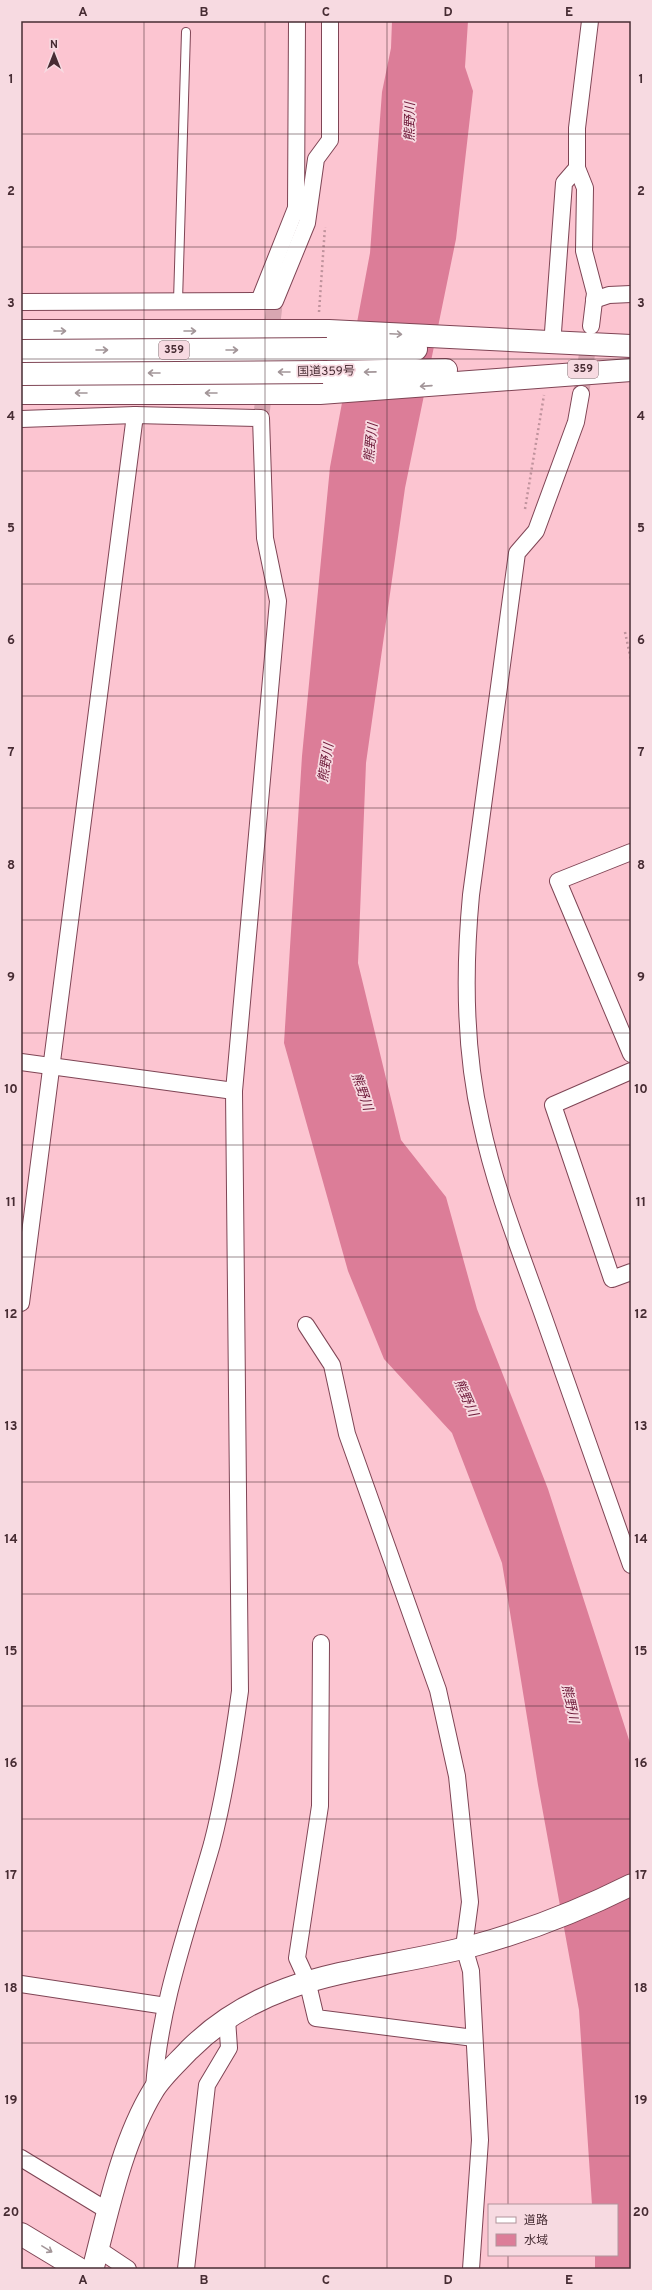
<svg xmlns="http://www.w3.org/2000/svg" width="652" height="2290" viewBox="0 0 652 2290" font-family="Overpass,'Noto Sans JP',sans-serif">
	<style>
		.water { fill: #dc7d98 }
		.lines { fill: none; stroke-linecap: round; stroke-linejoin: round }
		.minor-tunnel { stroke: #d8a6b1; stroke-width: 16; stroke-dasharray: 16 8; stroke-linecap: butt }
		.service-casing { stroke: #7f4555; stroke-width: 10 }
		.minor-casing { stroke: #7f4555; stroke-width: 18 }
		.tertiary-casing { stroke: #7f4555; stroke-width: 23 }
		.trunk-casing { stroke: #7f4555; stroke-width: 24 }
		.motorway-casing { stroke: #7f4555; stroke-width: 24 }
		.path { stroke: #c0939d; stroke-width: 2.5; stroke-dasharray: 2 3; stroke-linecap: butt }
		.service { stroke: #fff; stroke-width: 8 }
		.minor { stroke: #fff; stroke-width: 16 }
		.tertiary { stroke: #fff; stroke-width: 21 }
		.trunk { stroke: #fff; stroke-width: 22 }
		.motorway { stroke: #fff; stroke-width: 22 }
		.trunk-bridge-casing { stroke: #7f4555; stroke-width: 24; stroke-linecap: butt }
		.trunk-bridge { stroke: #fff; stroke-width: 22 }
		.oneway { stroke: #a39699 }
		.grid { fill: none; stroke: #472c33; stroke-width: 1; stroke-opacity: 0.55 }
		.labels { text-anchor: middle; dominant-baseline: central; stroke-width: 3.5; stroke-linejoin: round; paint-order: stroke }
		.shield { fill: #f7dae1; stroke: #7c6067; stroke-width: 1 }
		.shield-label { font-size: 11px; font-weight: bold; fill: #472c33 }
		.street-label { font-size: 12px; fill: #472c33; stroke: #f7dae1 }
		.water-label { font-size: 13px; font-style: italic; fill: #6c1737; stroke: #f7dae1 }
		.neatline { fill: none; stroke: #472c33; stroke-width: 1.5 }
		.grid-label { font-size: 13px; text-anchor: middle; font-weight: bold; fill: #472c33 }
	</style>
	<rect width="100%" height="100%" fill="#fcc5d1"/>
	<path class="water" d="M392,21H468L465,67L473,91L456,239L405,488L366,763L358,963L401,1140L446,1197L477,1309L548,1489L631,1746V2269H595V2255H617V2205H592L579,2010L538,1785L502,1563L452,1433L384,1359L348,1271L284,1043L302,756L330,467L370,253L382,92L391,48Z"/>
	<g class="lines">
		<g class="minor-tunnel">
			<path d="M581,394L590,334"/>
			<path d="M261,418L275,301"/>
		</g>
		<defs>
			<path id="service" d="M178,301L186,32"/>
			<g id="minor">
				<path d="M590,21L577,128V168L585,188L584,251L595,293L591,326"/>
				<path d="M594,300L609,295L631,294"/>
				<path d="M259,301L296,208L297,21"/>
				<path d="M21,302L275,301L307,223L316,159L330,140V21"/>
				<path d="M553,332L564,183L577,168"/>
				<path d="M581,394L576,422L536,531L517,553L471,895C464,970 464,1048 481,1122C495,1189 521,1253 544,1318C573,1400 602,1483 631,1565"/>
				<path d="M21,419L135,415L261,418L265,538L278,601L234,1091L240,1691C233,1742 225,1794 212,1844C189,1925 159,2005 154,2089"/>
				<path d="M631,852L558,881L631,1054"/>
				<path d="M21,1062L234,1091"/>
				<path d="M631,1071L553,1105L612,1279L631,1272"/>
				<path d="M21,1303L135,415"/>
				<path d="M306,1325L332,1365L347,1434L438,1690L457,1776L470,1902L464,1947L471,1971L480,2140L471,2269"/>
				<path d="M321,1643L320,1806L297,1958L307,1980L316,2018L474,2038"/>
				<path d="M21,1984L166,2006"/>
				<path d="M21,2158L108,2211"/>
				<path d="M98,2249L128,2269"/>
				<path d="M186,2269L207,2085L229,2048L227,2019"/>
			</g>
			<path id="tertiary" d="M93,2269C108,2211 122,2142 153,2091C162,2076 177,2063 189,2050C271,1968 372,1973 476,1945C530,1930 581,1910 631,1885"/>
			<g id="trunk">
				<path d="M21,331H329L631,346"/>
				<path d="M327,349H416"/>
				<path d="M323,372L446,370"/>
				<path d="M21,393H320L631,370"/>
			</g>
			<path id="motorway" d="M21,2234L79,2269"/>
		</defs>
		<use href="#service" class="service-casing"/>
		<use href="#minor" class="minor-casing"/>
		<use href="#tertiary" class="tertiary-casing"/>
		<use href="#trunk" class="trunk-casing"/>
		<use href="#motorway" class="motorway-casing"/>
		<g class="path">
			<path d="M319,312L325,227"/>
			<path d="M525,509L544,395"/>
			<path d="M625,632L631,660"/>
		</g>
		<use href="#service" class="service"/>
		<use href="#minor" class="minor"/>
		<use href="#tertiary" class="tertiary"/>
		<use href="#trunk" class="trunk"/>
		<use href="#motorway" class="motorway"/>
		<defs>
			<g id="trunk-bridge">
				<path d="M21,351L327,349"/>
				<path d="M21,374L323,372"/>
			</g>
		</defs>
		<use href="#trunk-bridge" class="trunk-bridge-casing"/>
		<use href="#trunk-bridge" class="trunk-bridge"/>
	</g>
	<defs><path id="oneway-shaft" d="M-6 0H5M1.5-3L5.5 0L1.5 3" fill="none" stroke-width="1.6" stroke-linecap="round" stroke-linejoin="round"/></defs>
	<g class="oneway">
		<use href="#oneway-shaft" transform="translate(60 331)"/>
		<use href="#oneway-shaft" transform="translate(190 331)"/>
		<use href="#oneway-shaft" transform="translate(396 334) rotate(3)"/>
		<use href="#oneway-shaft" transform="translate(102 350)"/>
		<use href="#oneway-shaft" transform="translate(232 350)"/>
		<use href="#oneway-shaft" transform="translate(284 372) rotate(180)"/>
		<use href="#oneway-shaft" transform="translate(370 372) rotate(179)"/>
		<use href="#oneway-shaft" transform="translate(154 373) rotate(180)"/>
		<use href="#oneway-shaft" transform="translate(426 386) rotate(176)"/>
		<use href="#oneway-shaft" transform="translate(81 393) rotate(180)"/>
		<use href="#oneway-shaft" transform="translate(211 393) rotate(180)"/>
		<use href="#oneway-shaft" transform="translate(47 2249) rotate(31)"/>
	</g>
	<path class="grid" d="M144,21V2269M265,21V2269M387,21V2269M508,21V2205M21,134H631M21,247H631M21,359H631M21,471H631M21,584H631M21,696H631M21,808H631M21,920H631M21,1033H631M21,1145H631M21,1257H631M21,1370H631M21,1482H631M21,1594H631M21,1706H631M21,1819H631M21,1931H631M21,2043H631M21,2156H631M508,2255V2269"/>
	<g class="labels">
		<g class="shield">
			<rect x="159" y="341" width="30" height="18" rx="3"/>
			<rect x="568" y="360" width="30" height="18" rx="3"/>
		</g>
		<g class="shield-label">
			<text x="174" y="350">359</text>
			<text x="583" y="369">359</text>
		</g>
		<g class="street-label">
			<text transform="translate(326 372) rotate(-1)">国道359号</text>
		</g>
		<g class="water-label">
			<text transform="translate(411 122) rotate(-89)">熊野川</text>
			<text transform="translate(372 443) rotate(-84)">熊野川</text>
			<text transform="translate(327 763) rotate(-81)">熊野川</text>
			<text transform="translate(361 1092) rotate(71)">熊野川</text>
			<text transform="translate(465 1398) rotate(66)">熊野川</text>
			<text transform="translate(569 1704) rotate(78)">熊野川</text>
		</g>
	</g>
	<rect width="652" height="2290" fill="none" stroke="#f7dae1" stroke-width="44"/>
	<rect x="488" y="2204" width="130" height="52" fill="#f7dae1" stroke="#b1949b"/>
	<rect x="496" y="2217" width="20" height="6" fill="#ffffff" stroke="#b1949b"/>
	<text x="524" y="2224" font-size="12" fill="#472c33">道路</text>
	<rect x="496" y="2234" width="20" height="12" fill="#dc7d98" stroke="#b1949b"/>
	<text x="524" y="2244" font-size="12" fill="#472c33">水域</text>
	<g transform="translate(54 54)" stroke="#f7dae1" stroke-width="3" paint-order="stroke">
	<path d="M0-3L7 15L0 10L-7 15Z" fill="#472c33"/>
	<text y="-6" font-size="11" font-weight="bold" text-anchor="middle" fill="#472c33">N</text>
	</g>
	<rect x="22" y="22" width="608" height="2246" class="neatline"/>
	<g class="grid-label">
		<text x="83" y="16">A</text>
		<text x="204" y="16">B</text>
		<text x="326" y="16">C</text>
		<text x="448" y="16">D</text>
		<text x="569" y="16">E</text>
		<text x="11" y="83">1</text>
		<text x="641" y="83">1</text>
		<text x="11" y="195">2</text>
		<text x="641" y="195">2</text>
		<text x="11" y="307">3</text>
		<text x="641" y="307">3</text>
		<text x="11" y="420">4</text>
		<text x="641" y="420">4</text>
		<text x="11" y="532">5</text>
		<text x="641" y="532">5</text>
		<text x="11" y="644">6</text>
		<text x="641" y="644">6</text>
		<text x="11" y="756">7</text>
		<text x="641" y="756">7</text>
		<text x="11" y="869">8</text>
		<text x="641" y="869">8</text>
		<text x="11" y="981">9</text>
		<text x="641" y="981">9</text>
		<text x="11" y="1093">10</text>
		<text x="641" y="1093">10</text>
		<text x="11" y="1206">11</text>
		<text x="641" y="1206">11</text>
		<text x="11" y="1318">12</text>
		<text x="641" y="1318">12</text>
		<text x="11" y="1430">13</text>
		<text x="641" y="1430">13</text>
		<text x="11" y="1543">14</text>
		<text x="641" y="1543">14</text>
		<text x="11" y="1655">15</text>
		<text x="641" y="1655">15</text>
		<text x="11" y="1767">16</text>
		<text x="641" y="1767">16</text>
		<text x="11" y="1879">17</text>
		<text x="641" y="1879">17</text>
		<text x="11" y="1992">18</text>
		<text x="641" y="1992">18</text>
		<text x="11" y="2104">19</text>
		<text x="641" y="2104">19</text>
		<text x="11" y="2216">20</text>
		<text x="641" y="2216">20</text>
		<text x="83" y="2284">A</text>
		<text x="204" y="2284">B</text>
		<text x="326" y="2284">C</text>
		<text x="448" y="2284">D</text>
		<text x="569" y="2284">E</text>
	</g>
</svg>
